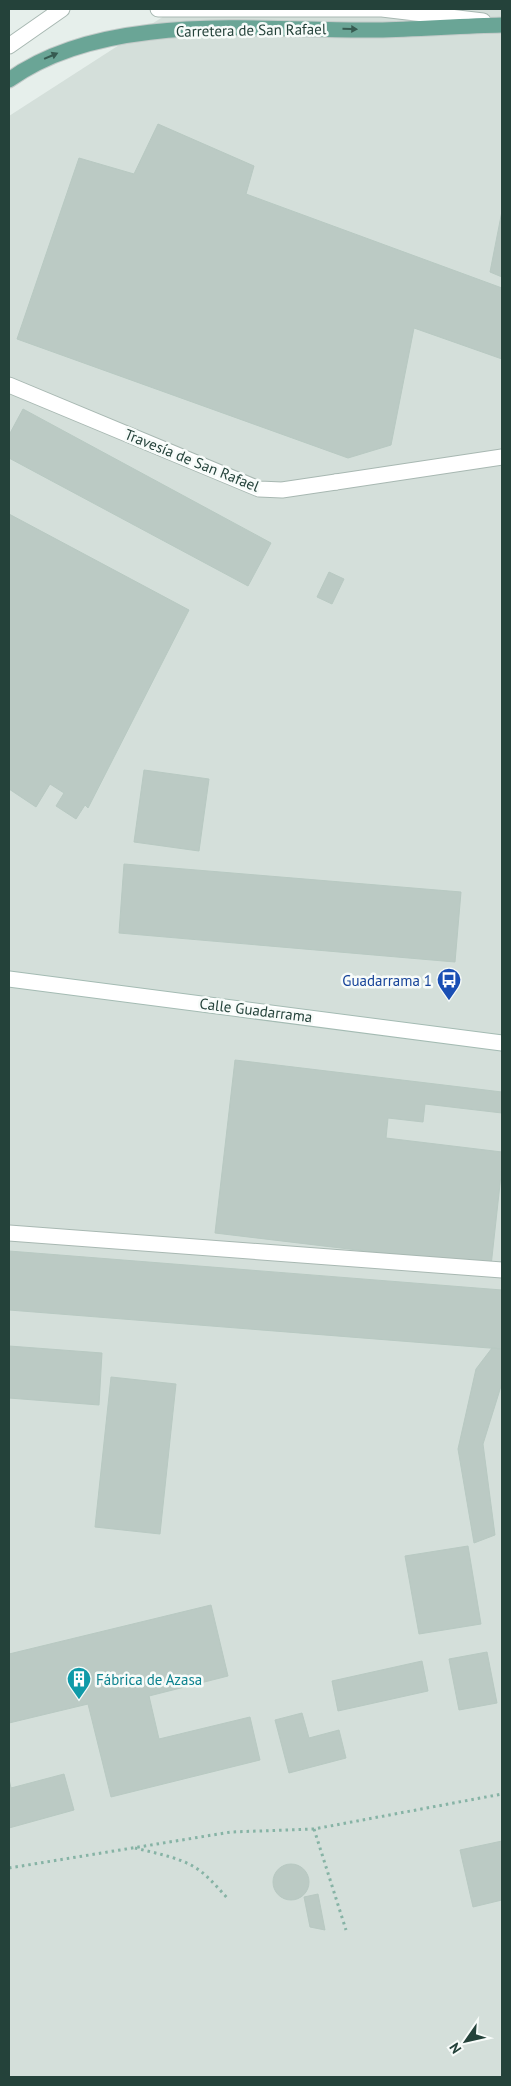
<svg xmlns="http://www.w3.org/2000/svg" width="511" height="2086" viewBox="0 0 511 2086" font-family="'PT Sans',sans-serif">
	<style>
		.built { fill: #d4dfda }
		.building { fill: #bbcac4; stroke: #b8c9c2 }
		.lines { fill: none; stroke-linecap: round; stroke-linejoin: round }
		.service-casing { stroke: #a8b8b2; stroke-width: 17 }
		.minor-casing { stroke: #a8b8b2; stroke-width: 17 }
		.secondary-casing { stroke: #a4bbb3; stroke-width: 17 }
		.primary-casing { stroke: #c2cac8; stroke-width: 17 }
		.path { stroke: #86b3a5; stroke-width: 3; stroke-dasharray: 2.5 4; stroke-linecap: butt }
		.service { stroke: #fff; stroke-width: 15 }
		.minor { stroke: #fff; stroke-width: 15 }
		.secondary { stroke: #fff; stroke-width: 15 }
		.primary { stroke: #6aa596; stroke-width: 15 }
		.oneway { fill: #365b51 }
		.labels { text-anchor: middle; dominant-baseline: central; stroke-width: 5; stroke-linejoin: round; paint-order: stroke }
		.street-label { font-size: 15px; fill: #24423a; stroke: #f7fbf9 }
		.transit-label { font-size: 15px; fill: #164399; stroke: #f7fbf9; text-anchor: end }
		.culture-label { font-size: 15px; fill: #0d838f; stroke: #f7fbf9; text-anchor: start }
	</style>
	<rect width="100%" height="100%" fill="#e6efeb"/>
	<path class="built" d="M175,9H502V2077H9V116Z"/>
	<g class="building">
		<path d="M158,124L254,166L246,194L502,288V359L414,328L391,445L348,458L17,339L79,158L134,174Z"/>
		<path d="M502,211V277L490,272Z"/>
		<path d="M23,409L271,543L248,586L9,458V435Z"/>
		<path d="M9,514L189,610L88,808L85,805L76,819L56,806L64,793L50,784L36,807L9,789Z"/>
		<path d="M329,572L344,579L332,604L317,597Z"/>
		<path d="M144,770L209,779L199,851L134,842Z"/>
		<path d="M124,864L461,892L455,962L119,933Z"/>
		<path d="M235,1060L502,1092V1113L425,1104L423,1122L388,1118L386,1138L502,1152V1166L491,1266L215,1233Z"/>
		<path d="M9,1251L502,1290V1349L9,1310Z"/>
		<path d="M9,1346L102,1353L99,1405L9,1398Z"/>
		<path d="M492,1348L502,1349V1383L483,1444L495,1535L474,1543L458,1449L476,1369Z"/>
		<path d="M111,1377L176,1384L160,1534L95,1527Z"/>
		<path d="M468,1546L481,1624L419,1634L405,1556Z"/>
		<path d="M211,1605L228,1676L149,1696L159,1739L250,1717L260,1760L111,1797L88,1704L9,1723V1654Z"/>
		<path d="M487,1652L497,1703L459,1710L449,1659Z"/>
		<path d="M422,1661L428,1691L338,1711L332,1681Z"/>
		<path d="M302,1713L309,1738L339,1730L346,1758L289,1773L275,1720Z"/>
		<path d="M64,1774L74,1810L9,1828V1779L11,1788Z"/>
		<path d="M502,1841V1900L473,1907L460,1850Z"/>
		<circle cx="291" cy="1882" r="18"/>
		<path d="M318,1894L325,1930L310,1927L304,1897Z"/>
	</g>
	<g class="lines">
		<defs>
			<g id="service">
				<path d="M158,9H382L483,21"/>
				<path d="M9,46L62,9"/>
				<path d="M336,482L502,457"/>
				<path d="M9,1233L502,1270"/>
			</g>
			<path id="minor" d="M9,385L259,489L282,490L336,482"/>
			<path id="secondary" d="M9,979L502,1043"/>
			<path id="primary" d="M9,80C106,10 263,31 377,30C419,29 461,26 502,25"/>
		</defs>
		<use href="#service" class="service-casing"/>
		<use href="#minor" class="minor-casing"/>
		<use href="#secondary" class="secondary-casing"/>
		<use href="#primary" class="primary-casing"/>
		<g class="path">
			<path d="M314,1829L346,1930"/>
			<path d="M135,1848C158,1854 186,1858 204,1874C213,1882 221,1891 229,1900"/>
			<path d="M9,1868L231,1832L314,1829L502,1794"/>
		</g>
		<use href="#service" class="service"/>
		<use href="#minor" class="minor"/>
		<use href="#secondary" class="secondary"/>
		<use href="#primary" class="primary"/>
	</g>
	<defs><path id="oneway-solid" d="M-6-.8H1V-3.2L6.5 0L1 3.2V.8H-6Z" transform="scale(1.25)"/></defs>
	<g class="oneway">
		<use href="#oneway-solid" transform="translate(350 29) rotate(1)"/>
		<use href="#oneway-solid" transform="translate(51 56) rotate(-23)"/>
	</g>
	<defs>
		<symbol id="bus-pin" viewBox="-11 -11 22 30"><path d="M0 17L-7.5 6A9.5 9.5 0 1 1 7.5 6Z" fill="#1a4fb4" stroke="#f7fbf9"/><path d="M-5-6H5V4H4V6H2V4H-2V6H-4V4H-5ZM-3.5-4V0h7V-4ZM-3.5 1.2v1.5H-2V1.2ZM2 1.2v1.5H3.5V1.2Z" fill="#fff"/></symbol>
		<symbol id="building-pin" viewBox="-11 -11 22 30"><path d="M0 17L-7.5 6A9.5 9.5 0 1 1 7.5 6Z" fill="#0f9aa8" stroke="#f7fbf9"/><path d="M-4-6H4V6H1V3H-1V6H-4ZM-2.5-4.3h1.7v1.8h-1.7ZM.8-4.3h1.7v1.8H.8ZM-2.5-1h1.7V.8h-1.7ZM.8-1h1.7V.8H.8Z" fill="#fff"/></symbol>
	</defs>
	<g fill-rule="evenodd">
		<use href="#bus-pin" x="435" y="966" width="28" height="38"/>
		<use href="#building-pin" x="65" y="1665" width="28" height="38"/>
	</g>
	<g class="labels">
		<g class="street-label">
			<text transform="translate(251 30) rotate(-1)">Carretera de San Rafael</text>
			<text transform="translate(192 460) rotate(22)">Travesía de San Rafael</text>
			<text transform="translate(256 1010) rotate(7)">Calle Guadarrama</text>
		</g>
		<g class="transit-label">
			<text x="432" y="980">Guadarrama 1</text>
		</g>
		<g class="culture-label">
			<text x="96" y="1679">Fábrica de Azasa</text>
		</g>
	</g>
	<rect width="511" height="2086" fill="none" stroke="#24423a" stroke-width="20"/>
	<g transform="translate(466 2041) rotate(236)" stroke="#f7fbf9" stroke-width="4" paint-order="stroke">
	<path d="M0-4L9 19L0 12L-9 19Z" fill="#24423a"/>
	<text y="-8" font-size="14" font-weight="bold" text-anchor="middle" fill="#24423a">N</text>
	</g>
</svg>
